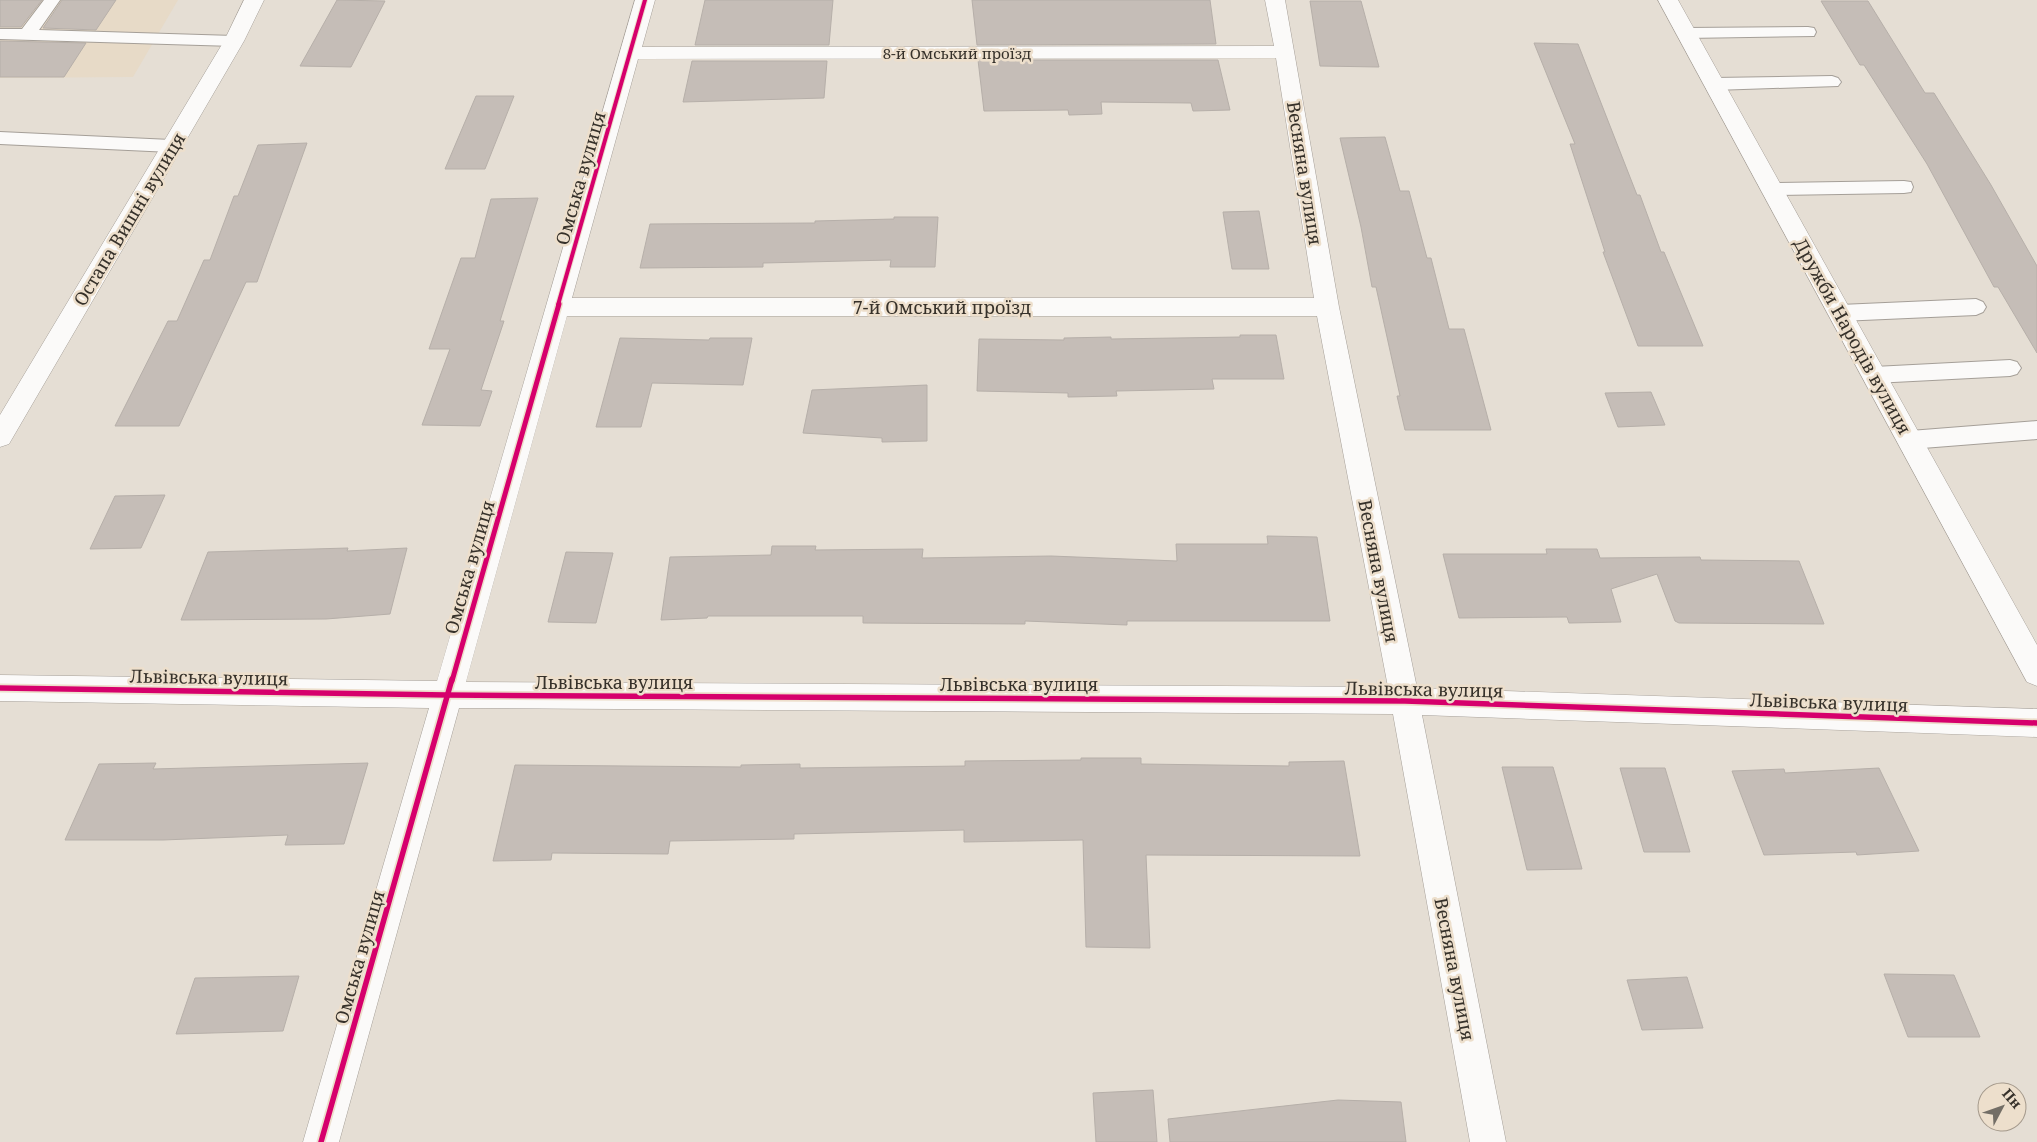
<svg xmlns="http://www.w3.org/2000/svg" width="2037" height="1142" viewBox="0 0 2037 1142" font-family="'Noto Serif',serif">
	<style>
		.built { fill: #e7dac7 }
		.building { fill: #c5bdb7; stroke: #b6afa9 }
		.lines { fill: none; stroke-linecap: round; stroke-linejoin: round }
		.service-casing { stroke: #a59f98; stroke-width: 2 }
		.minor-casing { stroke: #a59f98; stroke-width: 1 }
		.service { fill: #fbfaf9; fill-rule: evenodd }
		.minor { fill: #fbfaf9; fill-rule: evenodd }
		.cycleway-far2-casing { stroke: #eddfcc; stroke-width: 6 }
		.cycleway-far1-casing { stroke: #eddfcc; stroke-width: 8 }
		.cycleway-casing { stroke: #eddfcc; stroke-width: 9 }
		.cycleway-far2 { stroke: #d6006c; stroke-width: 4 }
		.cycleway-far1 { stroke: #d6006c; stroke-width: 5 }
		.cycleway { stroke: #d6006c; stroke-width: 5.5 }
		.labels { text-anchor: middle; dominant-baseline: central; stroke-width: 5; stroke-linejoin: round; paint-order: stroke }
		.far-street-label { font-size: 15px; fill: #36312a; stroke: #eddfcc }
		.street-label { font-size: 18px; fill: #36312a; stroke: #eddfcc }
	</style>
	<rect width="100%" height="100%" fill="#e5ded4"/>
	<path class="built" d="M0,0H178L133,77L0,78Z"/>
	<g class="building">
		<path d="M0,0H42L21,27H0Z"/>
		<path d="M62,0H116L96,30L43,28Z"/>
		<path d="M337,0L385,1L351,67L300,66Z"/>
		<path d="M705,0H833L829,45H695Z"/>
		<path d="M972,0H1210L1216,44L977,45Z"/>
		<path d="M1310,1H1361L1379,67L1320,66Z"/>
		<path d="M1821,1H1868L1925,93H1934L1991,185L2037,266V353L1998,287H1994L1927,164L1864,65H1860Z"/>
		<path d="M0,41L86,43L64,77H0Z"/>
		<path d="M1534,43L1578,44L1637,195H1640L1661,252H1664L1703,346H1638L1603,252H1605L1570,144H1575Z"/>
		<path d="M978,60H1218L1230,110L1193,111L1191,103L1101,102L1102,114L1069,115L1068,110L984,111Z"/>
		<path d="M692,61H827L824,98L683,102Z"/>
		<path d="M476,96H514L485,169H445Z"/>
		<path d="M1385,137L1400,191H1409L1427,258H1431L1449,329H1464L1491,430H1405L1397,396H1400L1376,287H1372L1361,227L1340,138Z"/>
		<path d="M307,143L257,282H246L179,426H115L168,321H177L204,260H210L234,196H238L258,145Z"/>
		<path d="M538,198L500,321H504L481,390L492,391L480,426L422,425L450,349H429L461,258H475L491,199Z"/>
		<path d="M1259,211L1269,269H1232L1223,212Z"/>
		<path d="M894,217H938L935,267H890L891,260L763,263V267L640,268L650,224L815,223V221L894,219Z"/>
		<path d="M1240,335H1276L1284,379H1212L1214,389L1116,391L1117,396L1068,397V393L977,391L979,339L1064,340V338L1111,337V339L1240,337Z"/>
		<path d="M620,338L709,340L710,338H752L743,385L652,383L641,427H596Z"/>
		<path d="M927,385V441L882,442V438L803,433L812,390Z"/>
		<path d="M1651,392L1665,425L1618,427L1605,393Z"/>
		<path d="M165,495L141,548L90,549L115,496Z"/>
		<path d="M1267,536L1317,537L1330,621H1127V625L1025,621V624L863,623V616H708L707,618L661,620L670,557L771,555L772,546H816L815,550L923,549L922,558L1051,556L1177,561L1176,544H1268Z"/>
		<path d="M348,548L347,551L407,548L390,614L326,619L181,620L208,552Z"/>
		<path d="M1546,549H1597L1600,558L1700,557L1701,560L1799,561L1824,624L1679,623L1675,621L1657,574L1611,589L1621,622L1569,623L1567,617L1459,618L1443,554H1547Z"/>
		<path d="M566,552L613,553L596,623L548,622Z"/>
		<path d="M1081,758H1141V764L1289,766V762L1344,761L1360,856L1146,855L1150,948L1086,947L1083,840L964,842V830L794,834V839L670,841L668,854L552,853L551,860L493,861L515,765L741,767V765L800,764V768L965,766V761L1081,760Z"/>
		<path d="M156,763L153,769L368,763L344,844L285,845L288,835L163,840H65L99,764Z"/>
		<path d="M1502,767H1553L1582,869L1527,870Z"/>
		<path d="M1620,768H1665L1690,852H1644Z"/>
		<path d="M1879,768L1919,851L1857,855L1856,852L1764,855L1732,771L1784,769L1785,773Z"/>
		<path d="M1884,974L1954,975L1980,1037H1908Z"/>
		<path d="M299,976L283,1031L176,1034L195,978Z"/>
		<path d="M1687,977L1703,1028L1642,1030L1627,980Z"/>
		<path d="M1153,1090L1157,1142H1096L1093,1093Z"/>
		<path d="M1338,1100L1401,1102L1406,1142H1170L1168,1119Z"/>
	</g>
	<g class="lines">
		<defs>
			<g id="service">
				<path d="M44,0H60L39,30L234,36L240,37L243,41L240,45L234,46L0,39V29H22Z"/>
				<path d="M1808,27L1814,28L1816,32L1814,36L1686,38L1680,37L1678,33L1680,29L1686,28Z"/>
				<path d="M1832,76L1838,78L1841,82L1838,86L1714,90L1708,88L1705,84L1708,80L1714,78Z"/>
				<path d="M0,132L171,140L178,142L180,146L178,150L171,152L0,144Z"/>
				<path d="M1904,181L1911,182L1913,187L1911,192L1904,193L1772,195L1765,194L1763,189L1765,184L1772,183Z"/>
				<path d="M1976,299L1983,302L1986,307L1983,312L1976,315L1840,321L1833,318L1830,313L1833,308L1840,305Z"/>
				<path d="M2010,360L2017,362L2021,368L2017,374L2010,376L1874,383L1866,381L1863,375L1866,369L1874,367Z"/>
				<path d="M2037,421V439L1910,449L1902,446L1899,440L1902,434L1910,431Z"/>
			</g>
			<g id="minor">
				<path d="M244,0H264L244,41L9,444L0,447V415L224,41Z"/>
				<path d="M635,0H655L642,47L1274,46L1265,0H1285L1339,307L1417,688L2037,709V737L1422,715L1506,1142H1470L1393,714L459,708L339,1142H303L429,708L0,701V675L437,681ZM1276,58L1314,298H572L638,59ZM567,316H1317L1388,687L466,682Z"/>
				<path d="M1658,0H1678L2037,645V686L2027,682Z"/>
			</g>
		</defs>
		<use href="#service" class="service-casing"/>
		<use href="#minor" class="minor-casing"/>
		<use href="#service" class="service"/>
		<use href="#minor" class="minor"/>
		<defs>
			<path id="cycleway-far2" d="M558,305L645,0"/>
			<path id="cycleway-far1" d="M452,681L559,304"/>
			<g id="cycleway">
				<path d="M0,688L447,695L1405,701L2037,723"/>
				<path d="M321,1142L452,679"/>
			</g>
		</defs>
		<use href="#cycleway-far2" class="cycleway-far2-casing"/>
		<use href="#cycleway-far1" class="cycleway-far1-casing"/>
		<use href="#cycleway" class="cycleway-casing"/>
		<use href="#cycleway-far2" class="cycleway-far2"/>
		<use href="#cycleway-far1" class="cycleway-far1"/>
		<use href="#cycleway" class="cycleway"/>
	</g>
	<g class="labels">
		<g class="far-street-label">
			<text x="957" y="53">8-й Омський проїзд</text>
		</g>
		<g class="street-label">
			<text transform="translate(1305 173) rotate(81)">Весняна вулиця</text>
			<text transform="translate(580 178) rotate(-74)">Омська вулиця</text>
			<text transform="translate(129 219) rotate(-59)">Остапа Вишні вулиця</text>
			<text x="942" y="307">7-й Омський проїзд</text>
			<text transform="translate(1853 336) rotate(61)">Дружби Народів вулиця</text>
			<text transform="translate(469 567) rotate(-74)">Омська вулиця</text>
			<text transform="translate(1379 571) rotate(79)">Весняна вулиця</text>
			<text transform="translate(209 677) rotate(1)">Львівська вулиця</text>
			<text x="614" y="682">Львівська вулиця</text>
			<text x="1019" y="684">Львівська вулиця</text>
			<text transform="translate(1424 689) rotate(1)">Львівська вулиця</text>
			<text transform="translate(1829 702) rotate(2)">Львівська вулиця</text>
			<text transform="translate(359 957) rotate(-74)">Омська вулиця</text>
			<text transform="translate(1455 969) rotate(79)">Весняна вулиця</text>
		</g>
	</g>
	<g transform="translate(2002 1107) rotate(49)"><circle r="24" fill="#eddfcc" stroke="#a4998b"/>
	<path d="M0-4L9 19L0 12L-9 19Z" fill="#736e66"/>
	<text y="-8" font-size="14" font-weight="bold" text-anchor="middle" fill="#36312a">Пн</text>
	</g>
</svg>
